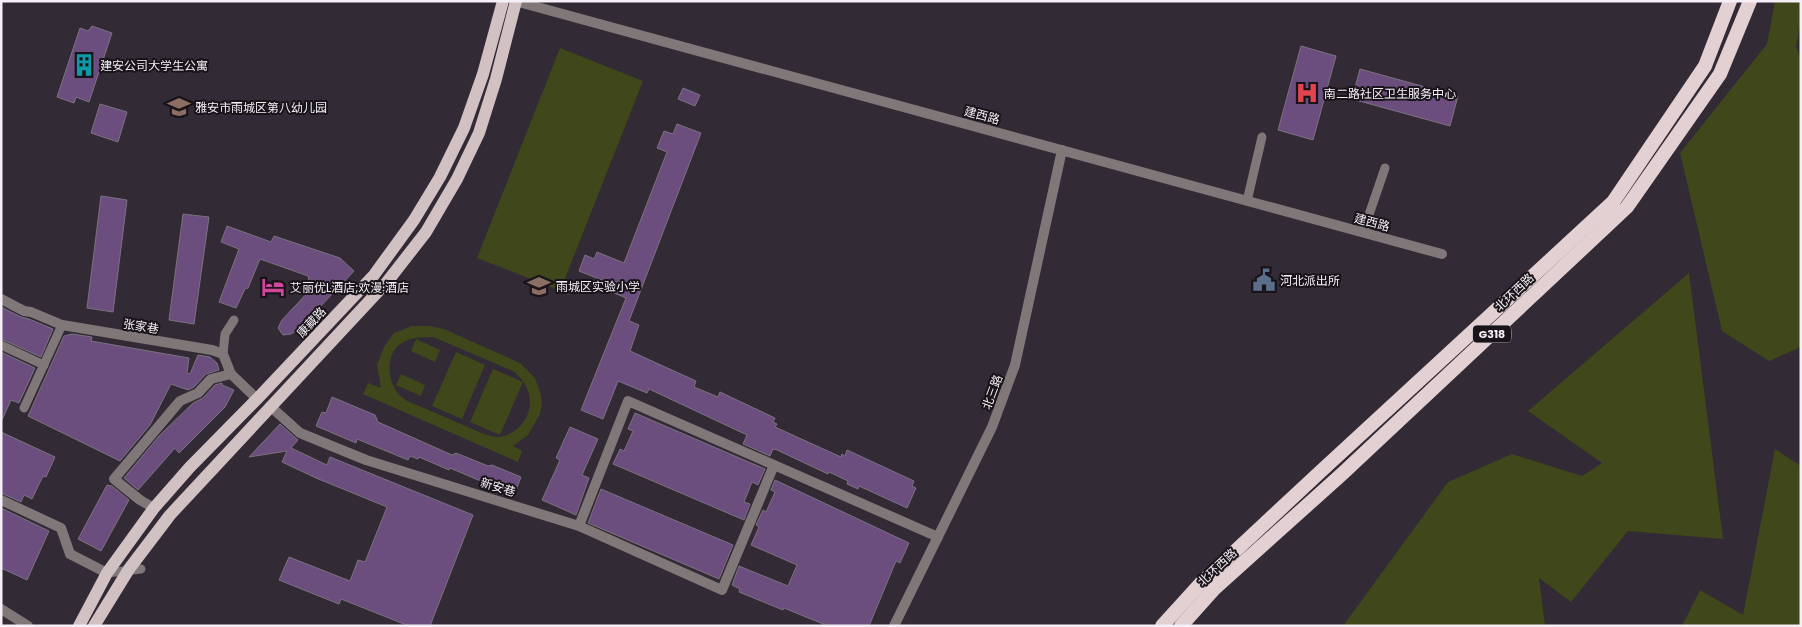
<svg xmlns="http://www.w3.org/2000/svg" width="1802" height="627" viewBox="0 0 1802 627" font-family="Poppins,'Noto Sans SC',sans-serif">
	<style>
		.green { fill: #40471a; fill-rule: evenodd }
		.building { fill: #6c4e7e; stroke: #7b7280 }
		.lines { fill: none; stroke-linecap: round; stroke-linejoin: round }
		.service { stroke: #7f7778; stroke-width: 9 }
		.minor { stroke: #7f7778; stroke-width: 10 }
		.tertiary { stroke: #7f7778; stroke-width: 10 }
		.primary { stroke: #d2c1c3; stroke-width: 12 }
		.trunk { stroke: #e2d0d2; stroke-width: 14 }
		.labels { text-anchor: middle; dominant-baseline: central; stroke-width: 4; stroke-linejoin: round; paint-order: stroke }
		.shield { fill: #181419; stroke: #b3aeb4; stroke-width: 1 }
		.shield-label { font-size: 11px; font-weight: bold; fill: #f5f0f7 }
		.poi-label { font-size: 12px; fill: #f5f0f7; stroke: #181419; text-anchor: start }
		.street-label { font-size: 12px; fill: #f5f0f7; stroke: #181419 }
	</style>
	<rect width="100%" height="100%" fill="#322a35"/>
	<g class="green">
		<path d="M1775,1H1801V19L1796,47L1801,60V347L1769,361L1722,331L1680,153L1767,44Z"/>
		<path d="M560,48L643,81L564,281L554,288L477,258Z"/>
		<path d="M1689,273L1723,539L1628,531L1571,602L1539,578L1545,626H1343L1448,482L1512,454L1582,476L1602,463L1528,411Z"/>
		<path d="M412,326H430L444,329L520,363L535,378L540,392L542,403L540,414L528,435L513,446L522,451L518,462L363,394L368,383L381,388L377,365L384,347L394,333ZM425,337H433L515,372C520,378 526,383 528,391C536,412 519,437 496,437C492,436 488,435 484,434C464,425 444,417 424,408C418,405 409,403 403,398C391,389 387,371 391,357C397,341 410,338 425,337Z"/>
		<path d="M416,339L440,350L435,362L411,351Z"/>
		<path d="M456,352L485,365L462,419L432,406Z"/>
		<path d="M493,369L523,382L500,435L470,422Z"/>
		<path d="M401,374L425,385L421,396L396,385Z"/>
		<path d="M1775,449L1801,466V626H1682L1700,590L1743,615Z"/>
	</g>
	<g class="building">
		<path d="M92,26L112,33L89,102L76,97L74,103L57,97L80,28L88,31Z"/>
		<path d="M1301,46L1336,56L1313,140L1278,130Z"/>
		<path d="M1360,69L1458,96L1450,126L1352,99Z"/>
		<path d="M683,88L700,95L695,106L678,99Z"/>
		<path d="M100,104L127,112L118,142L91,133Z"/>
		<path d="M677,124L701,133L629,321L639,325L630,351L696,381L694,387L718,397L720,392L775,418L773,422L777,424L775,427L841,457L842,454L845,456L847,450L914,481L912,486L916,488L907,508L859,486L858,489L847,484L848,481L829,472L828,474L777,450L773,449L770,456L743,444L747,435L649,389L647,393L618,381L603,419L581,410L626,298L612,292L614,285L579,271L585,255L594,259L597,252L624,263L667,152L657,148L664,131L673,134Z"/>
		<path d="M101,196L127,200L113,312L87,308Z"/>
		<path d="M183,214L209,217L194,324L169,320Z"/>
		<path d="M227,226L271,242L274,236L340,258L354,271L299,329L291,334L283,335L278,328L282,320L311,289L308,276L260,259L248,288L245,289L236,308L219,302L239,249L221,242Z"/>
		<path d="M1,307L21,317L29,319L53,329L41,357L1,339Z"/>
		<path d="M72,334L92,337L91,341L189,358L187,373L190,374L198,355L210,357L217,363L219,370L206,374L194,387L188,390L171,384L150,425L120,461L28,416L64,336Z"/>
		<path d="M1,352L35,368L19,403L11,400L1,422Z"/>
		<path d="M222,383V385L234,390L225,407L179,453L175,448L138,490L124,478L159,436L193,403L203,398L215,385Z"/>
		<path d="M332,397L375,415L378,422L452,455L456,453L488,466L492,465L521,477L515,493L484,480L483,482L450,468L449,470L419,457L418,459L410,456L408,460L357,439L356,443L316,426L322,412L326,413Z"/>
		<path d="M635,413L765,469L758,485L752,482L744,502L750,504L744,520L613,464L620,449L624,451L633,431L628,429Z"/>
		<path d="M280,424L298,440L291,448L327,465L330,457L473,515L430,626H409L341,599L339,604L279,580L289,557L350,581L358,560L365,562L387,507L316,478L282,462L287,451L249,457Z"/>
		<path d="M570,427L598,439L582,475L589,478L576,515L542,500L560,460L556,458Z"/>
		<path d="M1,432L55,457L46,477L43,476L32,499L24,495L21,502L1,493Z"/>
		<path d="M775,480L909,543L900,563L896,561L869,626H828L784,608L783,610L739,592L740,589L732,585L739,566L788,586L797,565L751,545L759,527L756,525L763,510L766,512L775,492L771,490Z"/>
		<path d="M107,485L112,486L129,500L101,551L78,539Z"/>
		<path d="M601,489L733,545L719,579L588,523Z"/>
		<path d="M1,508L49,531L27,580L1,568Z"/>
	</g>
	<g class="lines">
		<g class="service">
			<path d="M1247,201L1262,137"/>
			<path d="M1363,232L1385,168"/>
			<path d="M1,345L44,365"/>
			<path d="M223,354L225,334L234,320"/>
			<path d="M24,408L62,325"/>
			<path d="M107,573L141,569"/>
		</g>
		<g class="minor">
			<path d="M1,299L24,311L31,312L62,325L212,350L223,354L231,374L257,399"/>
			<path d="M270,406L300,433L366,460L579,526L722,590L774,465L628,401L579,526"/>
			<path d="M774,465L938,537"/>
			<path d="M1,500L61,528L70,554L107,573"/>
			<path d="M154,508L140,500L114,479L180,401L198,393L211,379L231,374"/>
			<path d="M1,609L28,626"/>
			<path d="M894,626L992,427L1015,365L1062,150"/>
		</g>
		<path class="tertiary" d="M515,1L1442,254"/>
		<g class="primary">
			<path d="M79,626L107,573L154,508L190,467L257,399L374,275L414,220L440,177L464,128L483,74L503,1"/>
			<path d="M94,626L129,569L170,515L387,282L426,232L457,179L479,133L496,79L516,1"/>
		</g>
		<g class="trunk">
			<path d="M1162,626L1202,582L1320,472L1613,202L1705,66L1730,1"/>
			<path d="M1181,626L1214,589L1342,474L1627,207L1720,74L1750,1"/>
		</g>
	</g>
	<defs>
		<symbol id="building-bare" viewBox="-9 -9 18 18"><path d="M-4-6H4V6H1V3H-1V6H-4ZM-2.5-4.3h1.7v1.8h-1.7ZM.8-4.3h1.7v1.8H.8ZM-2.5-1h1.7V.8h-1.7ZM.8-1h1.7V.8H.8Z" fill="#0f9aa8" stroke="#181419" stroke-width="2.5" paint-order="stroke"/></symbol>
		<symbol id="hospital-bare" viewBox="-9 -9 18 18"><path d="M-5-5h3v3.5h4V-5h3V5h-3V1.5h-4V5h-3Z" fill="#e0444e" stroke="#181419" stroke-width="2.5" paint-order="stroke"/></symbol>
		<symbol id="school-bare" viewBox="-9 -9 18 18"><path d="M0-5L7-2L0 1L-7-2ZM-4 1L0 2.5L4 1V4Q0 6-4 4Z" fill="#8d6e63" stroke="#181419" stroke-width="2.5" paint-order="stroke"/></symbol>
		<symbol id="civic-bare" viewBox="-9 -9 18 18"><path d="M-.6-6.5H3V-4.5H.6V-3L4-1V1h2V6H-6V1h2V-1L-.6-3ZM-1.2 2.5V6h2.4V2.5Z" fill="#5c6f8a" stroke="#181419" stroke-width="2.5" paint-order="stroke"/></symbol>
		<symbol id="hotel-bare" viewBox="-9 -9 18 18"><path d="M-6-4.5h1.5V1H6V5H4.5V3h-9V5H-6ZM-4 0a1.8 1.8 0 1 1 3.6 0ZM.5 0V-2.5h3Q6-2.5 6 0Z" fill="#d1479c" stroke="#181419" stroke-width="2.5" paint-order="stroke"/></symbol>
	</defs>
	<g fill-rule="evenodd">
		<use href="#building-bare" x="68" y="49" width="32" height="32"/>
		<use href="#hospital-bare" x="1291" y="77" width="32" height="32"/>
		<use href="#school-bare" x="163" y="91" width="32" height="32"/>
		<use href="#civic-bare" x="1248" y="264" width="32" height="32"/>
		<use href="#school-bare" x="523" y="270" width="32" height="32"/>
		<use href="#hotel-bare" x="257" y="271" width="32" height="32"/>
	</g>
	<g class="labels">
		<rect class="shield" x="1473" y="325.5" width="38" height="17" rx="4"/>
		<g class="shield-label">
			<text x="1492" y="334">G318</text>
		</g>
		<g class="poi-label">
			<text x="100" y="65">建安公司大学生公寓</text>
			<text x="1324" y="93">南二路社区卫生服务中心</text>
			<text x="195" y="107">雅安市雨城区第八幼儿园</text>
			<text x="1280" y="280">河北派出所</text>
			<text x="556" y="286">雨城区实验小学</text>
			<text x="290" y="287">艾丽优L酒店;欢漫·酒店</text>
		</g>
		<g class="street-label">
			<text transform="translate(982 115) rotate(15)">建西路</text>
			<text transform="translate(1372 222) rotate(15)">建西路</text>
			<text transform="translate(1514 292) rotate(-43)">北环西路</text>
			<text transform="translate(311 322) rotate(-47)">康藏路</text>
			<text transform="translate(141 326) rotate(9)">张家巷</text>
			<text transform="translate(992 392) rotate(-69)">北三路</text>
			<text transform="translate(498 487) rotate(17)">新安巷</text>
			<text transform="translate(1217 567) rotate(-43)">北环西路</text>
		</g>
	</g>
	<rect width="1802" height="627" fill="none" stroke="#f5f0f7" stroke-width="5"/>
</svg>
